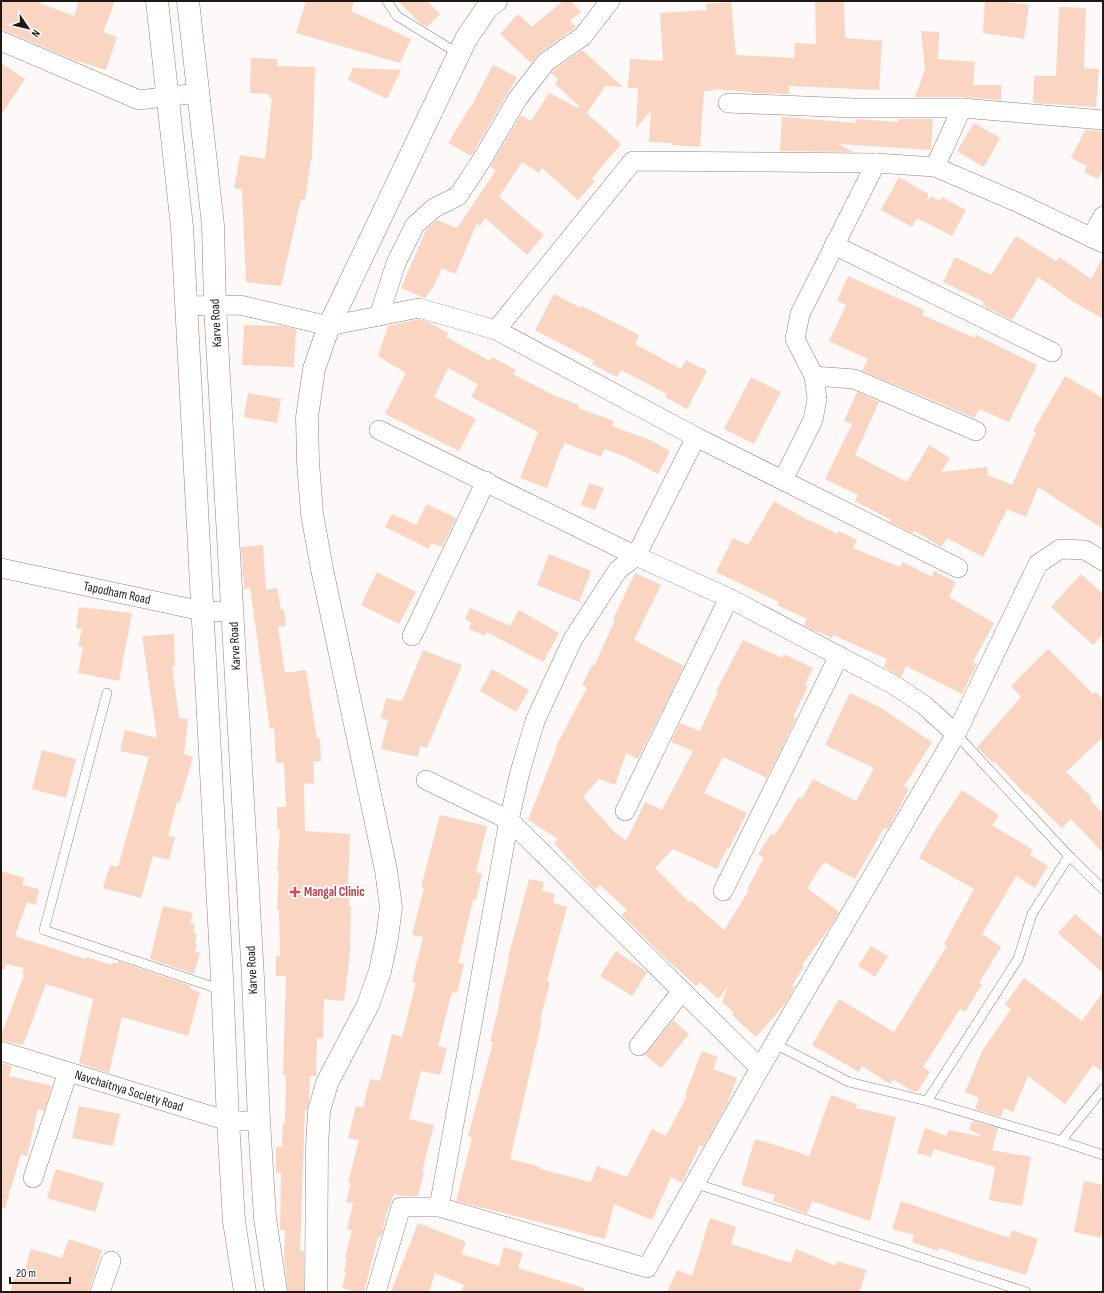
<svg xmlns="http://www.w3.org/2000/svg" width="1104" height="1293" viewBox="0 0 1104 1293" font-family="'Sofia Sans Condensed',sans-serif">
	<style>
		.building { fill: #fad6c2 }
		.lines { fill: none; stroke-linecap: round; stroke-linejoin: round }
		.lane-casing { stroke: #92837a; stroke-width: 10 }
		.street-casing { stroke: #92837a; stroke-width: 20 }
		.secondary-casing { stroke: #92837a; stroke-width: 23 }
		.primary-casing { stroke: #92837a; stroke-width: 23 }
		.lane { stroke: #fff; stroke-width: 9 }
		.street { stroke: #fff; stroke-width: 19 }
		.secondary { stroke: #fff; stroke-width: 22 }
		.primary { stroke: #fff; stroke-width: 22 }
		.health-dot { fill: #e0444e; stroke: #fff; stroke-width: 1.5 }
		.labels { text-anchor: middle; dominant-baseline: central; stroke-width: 4; stroke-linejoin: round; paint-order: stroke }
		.street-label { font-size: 13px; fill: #1f1916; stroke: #fff }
		.health-label { font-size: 13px; font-weight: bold; fill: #be3a42; stroke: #fff; text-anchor: start }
	</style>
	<rect width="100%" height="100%" fill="#fdf9f8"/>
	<g class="building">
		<path d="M1,1H34L74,16L79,1H115L103,32L117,37L106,70L71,59L5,31L1,30Z"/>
		<path d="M306,1H354L351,11L411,39L400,63L296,33Z"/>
		<path d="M398,1H427L440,14L427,27L420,23Z"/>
		<path d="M563,1H571L581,12L570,21L576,27L540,53L531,63L500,34L518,14L532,27Z"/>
		<path d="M815,1H844L845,38L882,41L879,90L789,86V94L751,93V92L713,89V91H704L700,147L672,145V143L649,142L651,111L636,128L638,88H628L630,59L663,61L660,13L707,10L706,4L731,2L736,55L794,58L795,43L816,44Z"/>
		<path d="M985,1H1001L1029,5L1024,39L983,33Z"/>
		<path d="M1059,7L1086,8L1084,68L1099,69L1096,107L1033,103L1034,76H1056Z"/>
		<path d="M921,31L939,32L938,59L975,62L973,85H1001V100L962,97H915L925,69Z"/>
		<path d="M582,50L623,87L605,86L587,113L621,144L592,178L595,181L578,200L542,168L539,173L522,162L499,197L544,235L527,255L485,218L480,226L477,223L455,274L442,268L433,288H432L425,298L401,288L426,230L437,220L457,228L496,170L490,167L521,115L531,121L549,93L578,108L579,106L555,84L558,79L551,73L554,70Z"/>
		<path d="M251,58L277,59V66L315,67L312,159H311L305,200L301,199L281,286L246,282L242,189L234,188L240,155L265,159L272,98H269V94L250,93Z"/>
		<path d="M1,63L25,79L1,115Z"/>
		<path d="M493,65L517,77L471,156L448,143L470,107H471Z"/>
		<path d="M353,68L401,70L387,99L348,80Z"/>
		<path d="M782,117L856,123V119L898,122V119H933L931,150L839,144L853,152L780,151Z"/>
		<path d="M974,123L1000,138L984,167L957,151Z"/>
		<path d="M1085,130L1103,131V174L1101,173L1098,179L1084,172L1087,166L1071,158Z"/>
		<path d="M899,177L928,194L927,202L931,196L940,201L942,197L966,210L952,236L917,218L912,227L881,210Z"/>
		<path d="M1016,236L1056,261L1059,257L1091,279L1103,257V319L1077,304L1038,277L1012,320L982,305L984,302L943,282L955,257L991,275Z"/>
		<path d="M848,276L924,310L922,315L975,338L976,335L1037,365L1009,422L979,409L975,418L862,371L868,359L829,341L846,305L837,301Z"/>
		<path d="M554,294L581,308L582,306L639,335L635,344L681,369L686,360L707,371L687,409L665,397L667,394L621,370L617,377L592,364L594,361L535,330Z"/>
		<path d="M419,319L428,322L448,333L446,337L490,361L492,357L516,370L513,374L553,395L579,405L578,408L614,421L612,426L650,440L670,451L658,474L626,457L604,449L601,457L565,443L562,449H561L547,488L520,478L538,432L471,397L478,384L448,368L434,397L476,419L459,451L385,414L406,373L378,356L388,326Z"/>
		<path d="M244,325L282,326L296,329L294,367L242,365Z"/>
		<path d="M1065,376L1103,398V529L1038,487L1026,517L1007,509L983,557L947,538L941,547L915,531L913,533L890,522L891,520L855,501L858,495L825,479L852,424L844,421L857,392L879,402L855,455L907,482L929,445L950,458L941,472L987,467L988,475L1012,485L1036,432L1033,431Z"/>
		<path d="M751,377L781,392L754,444L724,429Z"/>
		<path d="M248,393L281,399L277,423L244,417Z"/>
		<path d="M589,483L604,488L595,510L581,505Z"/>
		<path d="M774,501L809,521L810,520L837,534L839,531L857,540L853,548L900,567L903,562L932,577L934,571L956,582L949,597L994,623L973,662L977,664L962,694L906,666L901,677L884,667L887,659L833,635L832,638L809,628L804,625L807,619L777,605L779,602L716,572L733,538L748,545Z"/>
		<path d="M427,504L456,518L442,547L431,543L429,549L385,527L392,514L416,525Z"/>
		<path d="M263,545L266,590L277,588L281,610H284L286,626L278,627L285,673L306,670L317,739H320L321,761H313L314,783L304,784L305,831L350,834L348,883H349V906H351L350,953L344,1001L324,999L323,1038H317L316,1076H310L309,1102L307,1110H305L300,1251H304V1292H288L284,1259L285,1230H280L281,1173H276V1147H282L283,1123H285L286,1075H283L286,976H276V956H280L279,910H277L279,871H277L280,829H277V807H286L284,763H276L274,728L270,729L250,588L244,589L241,547Z"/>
		<path d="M549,554L591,571L579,602L537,585Z"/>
		<path d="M377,572L416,592L399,624L361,605Z"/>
		<path d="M635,573L661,585L634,640L684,666L638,759L626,753L615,785L599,779L583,797L618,836L619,835L626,841L645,802L662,810L693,751L671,742L680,723L700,731L718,692L716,691L743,640L782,658L784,654L813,668L805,685L808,686L793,717L796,718L767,778L723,757L704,793L747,813L729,849L727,848L717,869L673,849L655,868L689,902L691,901L724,930L749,890L747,889L764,858L758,854L771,834L774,836L799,797L802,799L813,779L856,801L874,768L825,745L850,693L881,708L932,742L904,786L909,789L887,830L884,828L855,879L824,862L807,888L839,912L832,924L802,965L804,966L792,986L795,987L784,1005L756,1037L732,1015L734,1013L722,1002L728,986L718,999L700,982L696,986L660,953L621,915L627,910L600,885L595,890L554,843L558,839L528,820L557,747L556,746L587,688L582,685L592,665L594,666L615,620L613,619Z"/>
		<path d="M1081,574L1103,594V634L1093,645L1051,607Z"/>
		<path d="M79,607L132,613L119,681L78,673L83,647L78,646L82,629L76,628Z"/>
		<path d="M470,608L510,626L519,610L559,633L543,662L487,632L485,636L469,629L471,623L465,619Z"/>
		<path d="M174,634L175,666H172L179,718L188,719L184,754L193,757L180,802H177L168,836L175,837L169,860L153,856L141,898L103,888L110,865L118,867L149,757L120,751L125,730L157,738L142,636Z"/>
		<path d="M1048,649L1093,694L1096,692L1103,700V737L1066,772L1092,798L1090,800L1103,813V853L1071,819L1062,828L1027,794L1026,795L994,761L993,763L977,747L1021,697L1011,686Z"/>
		<path d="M423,650L462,665L427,748L420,746L418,757L381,749L388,720L381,718L386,698L402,701Z"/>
		<path d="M492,669L529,690L516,712L480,691Z"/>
		<path d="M42,750L76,759L66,798L32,789Z"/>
		<path d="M962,790L999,815L992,825L1033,850L1030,855L1048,866L1035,888L1016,876L982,934L1001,947L979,983L982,984L965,1012L960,1009L923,1067L930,1072L918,1091H912L893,1079L890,1084L862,1066L859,1072L812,1045L839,999L894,1032L947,946L944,944L974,889L919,858L935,830Z"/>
		<path d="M440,815L487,826L476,872L482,874L476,900H473L458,963L464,964L457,993L452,992L438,1046L447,1048L440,1075L421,1071L409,1119L434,1125L422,1172H424L418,1196H403L394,1194L387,1212L381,1237H378L364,1292H358L342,1288L346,1272H344L347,1259L345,1258L352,1230L347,1229L353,1203L346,1202L351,1183H348L359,1140L348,1138L356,1106L363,1108L370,1079L380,1081L392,1034L402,1037L416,983L412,982L423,937L412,935L424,888L421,887Z"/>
		<path d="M1,871L24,878L22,885L39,889L36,905L27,902L15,936L85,959L86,957L112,965L113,962L117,964L118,961L191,986L190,989L200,992L188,1036L122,1017L109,1073L79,1063L93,999L46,984L23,1045L1,1040V1036L24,975L22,974L24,968L6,964L4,970H1Z"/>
		<path d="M529,879L544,882L542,891L555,894L553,903L567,907L547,981L550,982L540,1020H542L510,1159L540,1167V1169L591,1182L597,1166L627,1177L652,1129L666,1136L687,1096L685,1095L702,1051L718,1057L713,1069L737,1078L727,1104L703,1147L700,1145L682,1183L671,1177L652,1220L614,1204L605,1239L456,1201L472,1138L468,1136L493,1042H490L500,1001H499L509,959L508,958Z"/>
		<path d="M163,906L193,913L190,923L195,924L193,933L197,934L195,943L197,944L195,952L200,953L194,974L150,959Z"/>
		<path d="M1075,914L1103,938V973L1058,933Z"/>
		<path d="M871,946L888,956L875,977L858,966Z"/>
		<path d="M616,951L647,972L632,996L600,976Z"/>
		<path d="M1024,978L1082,1021L1103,992V1072L1093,1065L1065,1104L1028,1076L1013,1112L1004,1108L1001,1117L975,1109L979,1098L965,1092L982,1051L1011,1009L1005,1004Z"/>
		<path d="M673,1020L689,1034L661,1068L645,1055Z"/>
		<path d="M1,1063L12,1066L9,1076L52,1086L44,1111L38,1109L27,1156L21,1154L5,1208H1Z"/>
		<path d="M831,1095L857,1104L856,1108L896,1117L870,1221L812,1201L807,1214L773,1201L775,1195L741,1185L755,1139L798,1152L809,1157Z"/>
		<path d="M79,1106L120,1114L113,1146L72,1138Z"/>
		<path d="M972,1121L998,1128L992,1150L1031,1157L1022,1206L989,1200L995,1167L934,1149L931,1157L917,1153L925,1128L946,1136L949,1130L983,1137L969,1129Z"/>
		<path d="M56,1169L104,1183L95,1212L47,1198Z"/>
		<path d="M1084,1181L1103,1185V1228L1101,1238L1074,1232Z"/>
		<path d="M901,1201L1009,1238L1012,1230L1038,1239L1026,1275L980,1261V1262L939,1248L938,1251L912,1242L914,1235L892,1229Z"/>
		<path d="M710,1218L736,1227L731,1244L791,1263L796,1249L836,1266L837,1261L866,1270L860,1292H667L677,1270L692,1276Z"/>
		<path d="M418,1223L466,1242L461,1254L499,1266L504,1247L523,1253L518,1268L584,1288V1292H461L464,1285L435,1273L429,1292H391Z"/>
		<path d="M69,1239L102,1250L93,1278L89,1292H10L17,1271L24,1272L31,1249L62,1258Z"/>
	</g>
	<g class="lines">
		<defs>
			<g id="lane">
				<path d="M387,1L397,16L459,54"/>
				<path d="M107,693L44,930L222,990"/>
				<path d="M956,734L1069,856L1103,889"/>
				<path d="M775,1044L849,1082L927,1101L1061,1141L1103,1155"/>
				<path d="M927,1101L1018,959L1032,914L1069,856"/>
				<path d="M1061,1141L1103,1089"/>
				<path d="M694,1183L1026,1292"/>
			</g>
			<g id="street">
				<path d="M1,41L139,100L198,93"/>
				<path d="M728,103L853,108H962L1103,120"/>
				<path d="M935,167L962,108"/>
				<path d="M1091,238L1103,216"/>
				<path d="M834,245L1052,352"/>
				<path d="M187,306L240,305L329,326L419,308L496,330L696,437L958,568"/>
				<path d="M379,316L396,263L415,225L434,208L458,196L483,158L518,98L546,62L583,36L610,1"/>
				<path d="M496,330L633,161L876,163L935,167L1019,203L1103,243"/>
				<path d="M814,376L854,379L976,431"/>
				<path d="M379,430L636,556L729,598L894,685L924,705L956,734"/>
				<path d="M783,480L813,420L817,399L814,376L795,339L800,314L876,163"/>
				<path d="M1,568L202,611L233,612"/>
				<path d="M412,636L486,481"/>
				<path d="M426,780L509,820L760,1068"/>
				<path d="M625,811L729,598"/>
				<path d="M723,891L839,656"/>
				<path d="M639,1046L682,991"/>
				<path d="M1,1051L228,1121H259"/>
				<path d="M33,1178L68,1072"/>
				<path d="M439,1207L509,820L520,772L535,721L573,639L618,570L636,556L696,437"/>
				<path d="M100,1292L111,1261"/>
				<path d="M376,1292L401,1207H439L647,1268L760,1068L956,734L1038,564L1060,549L1085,550L1103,561"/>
			</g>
			<path id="secondary" d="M316,1292L317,1147L319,1111L327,1083L368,1005L380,971L387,938L391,907L386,870L322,569L312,514L308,462L307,417L314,369L329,326L466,39L487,8L496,1"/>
			<g id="primary">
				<path d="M157,1L182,227L222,978L228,1121L234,1221L245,1292"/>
				<path d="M188,1L213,225L215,306L253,978L259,1121L265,1218L276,1292"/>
			</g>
		</defs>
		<use href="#lane" class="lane-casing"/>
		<use href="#street" class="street-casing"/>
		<use href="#secondary" class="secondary-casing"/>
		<use href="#primary" class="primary-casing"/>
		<use href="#lane" class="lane"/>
		<use href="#street" class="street"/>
		<use href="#secondary" class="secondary"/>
		<use href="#primary" class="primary"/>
	</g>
	<path class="health-dot" d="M293 886h4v4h4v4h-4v4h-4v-4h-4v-4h4z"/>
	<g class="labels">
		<g class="street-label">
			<text transform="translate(216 323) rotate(-93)">Karve Road</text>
			<text transform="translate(117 593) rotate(12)">Tapodham Road</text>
			<text transform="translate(235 646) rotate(-93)">Karve Road</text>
			<text transform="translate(252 970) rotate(-93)">Karve Road</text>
			<text transform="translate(129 1091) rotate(17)">Navchaitnya Society Road</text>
		</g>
		<g class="health-label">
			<text x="304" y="892">Mangal Clinic</text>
		</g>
	</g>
	<rect width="1104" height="1293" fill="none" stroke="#1f1916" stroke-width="4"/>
	<g transform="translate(28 28) rotate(125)" stroke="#ffffff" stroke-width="3" paint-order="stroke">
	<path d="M0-3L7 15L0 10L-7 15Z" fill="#1f1916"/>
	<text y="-6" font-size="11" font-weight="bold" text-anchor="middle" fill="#1f1916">N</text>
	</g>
	<path d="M10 1277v6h60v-6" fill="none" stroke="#1f1916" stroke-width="2"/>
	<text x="16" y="1277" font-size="12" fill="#1f1916" stroke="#ffffff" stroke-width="3" paint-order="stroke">20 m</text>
</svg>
